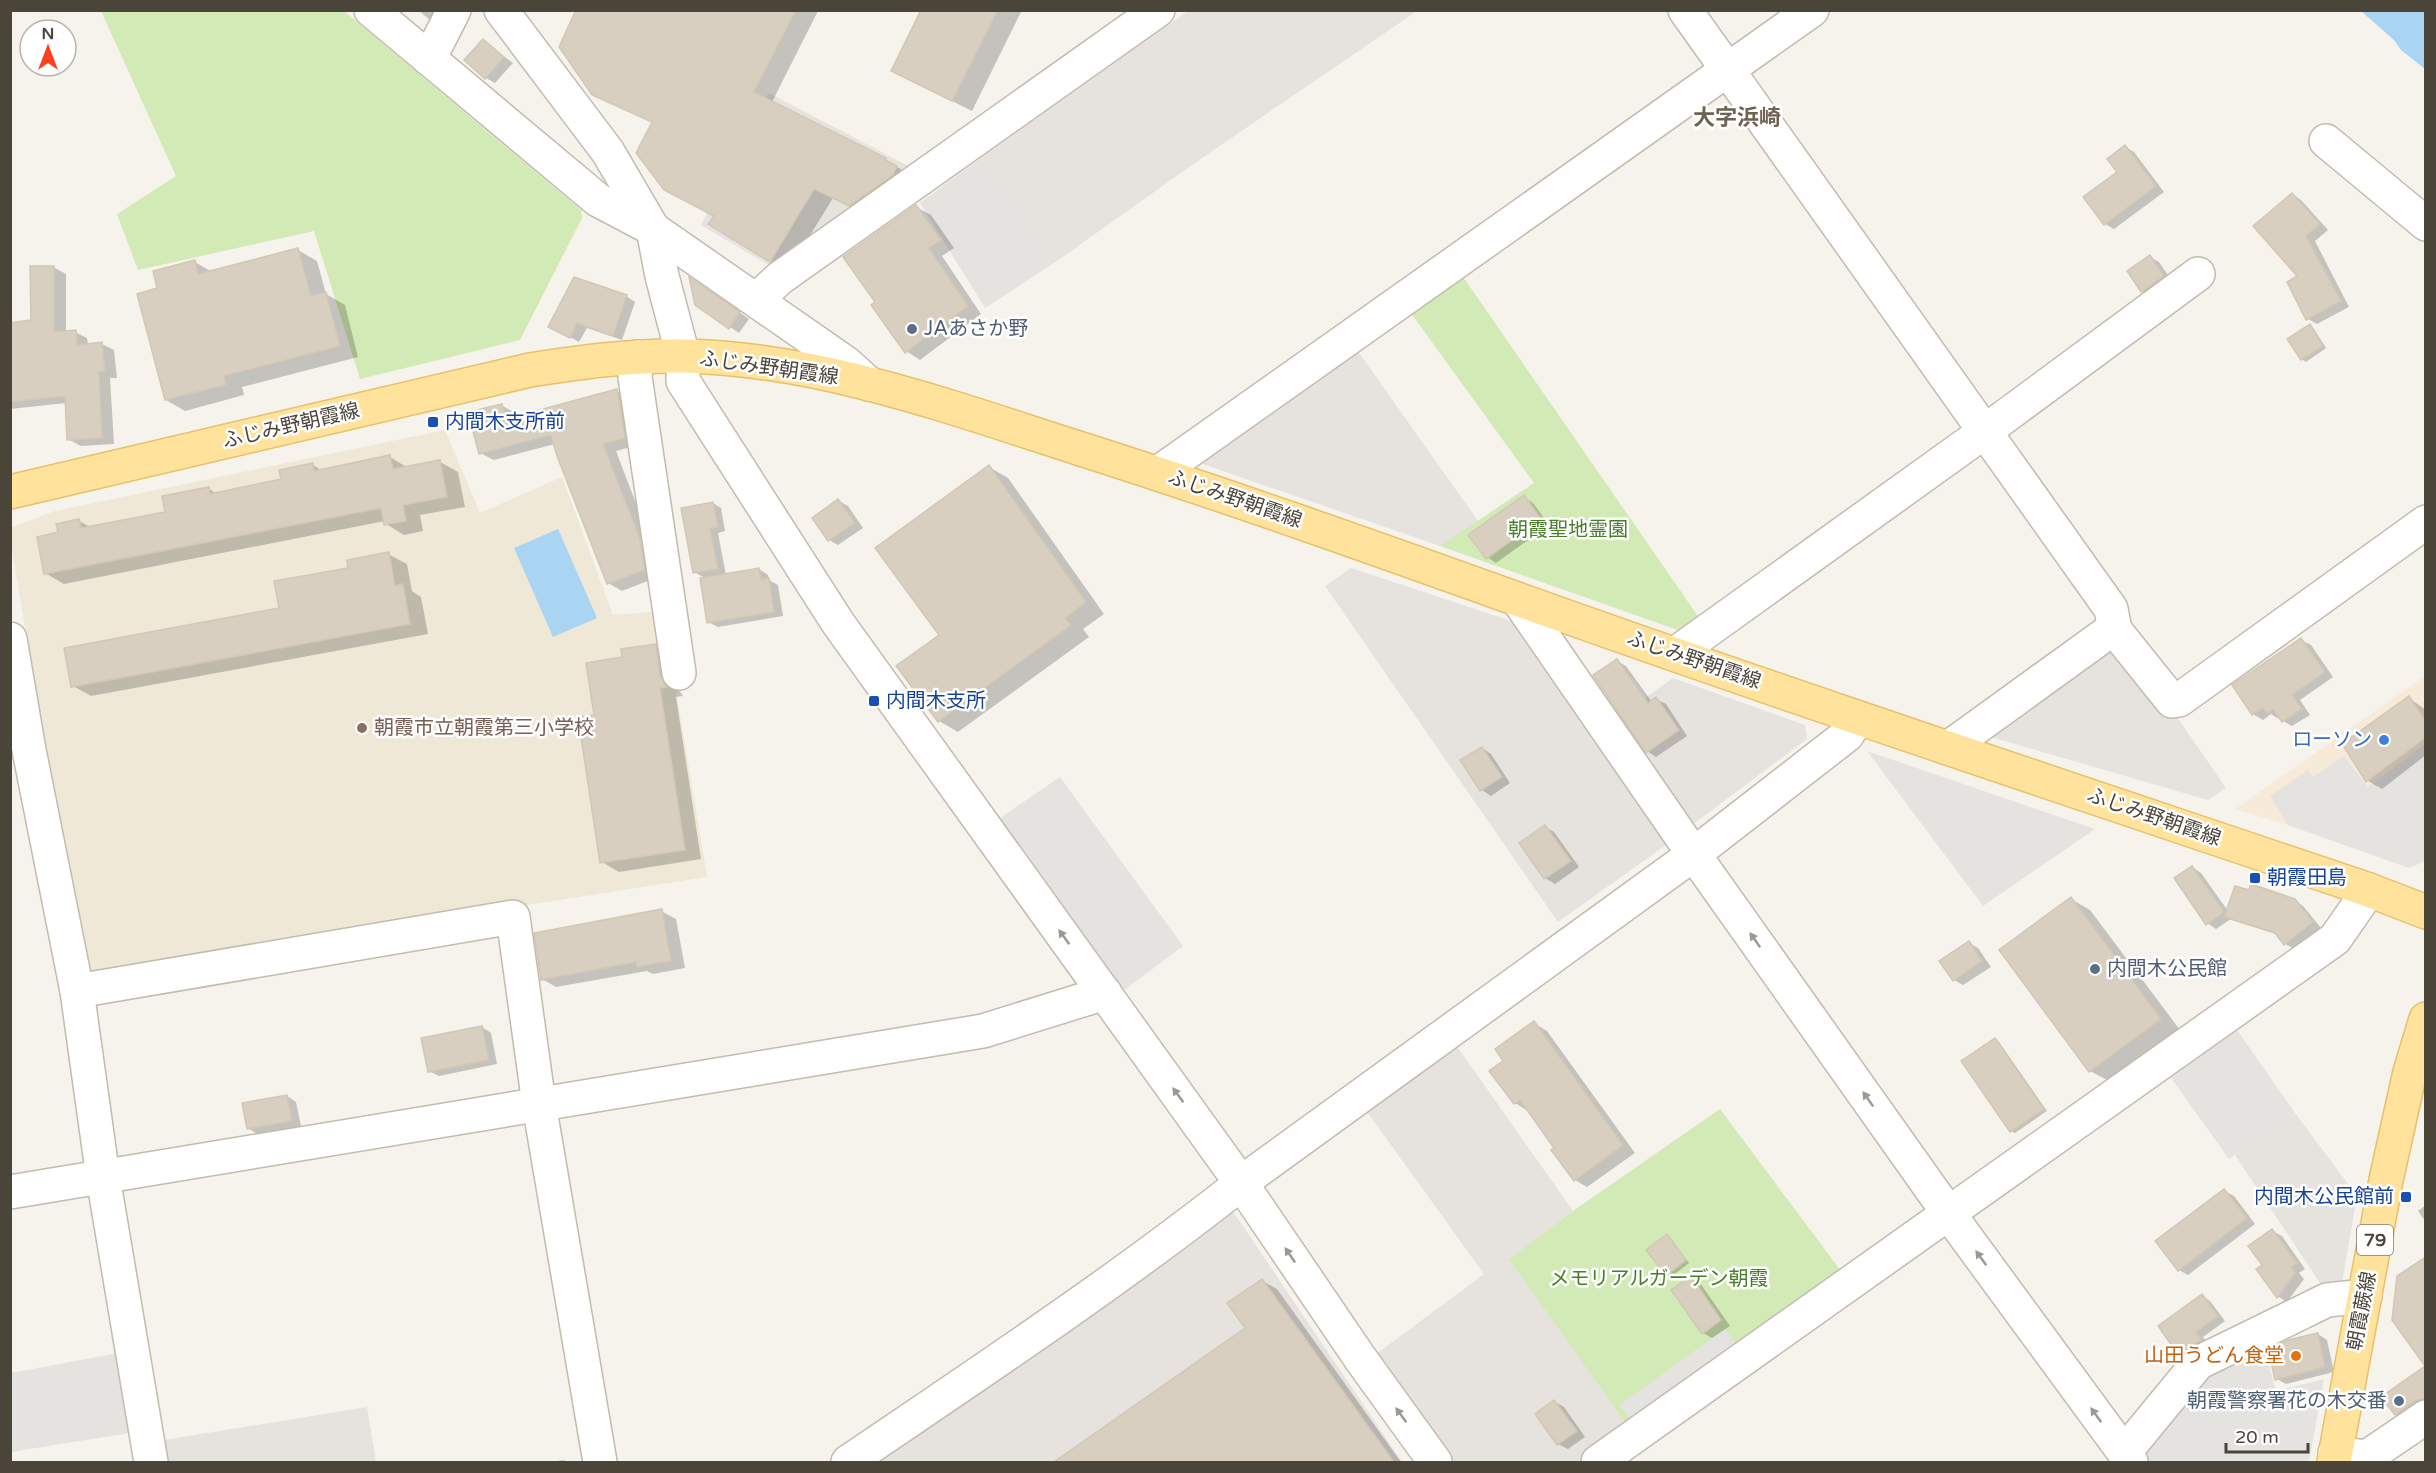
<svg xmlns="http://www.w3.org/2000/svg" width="2436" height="1473" viewBox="0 0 2436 1473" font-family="'Varela Round','Noto Sans JP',sans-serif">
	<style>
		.commercial { fill: #f7ead8 }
		.industrial { fill: #e6e2dd }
		.education { fill: #efe8d6 }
		.green { fill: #d2eab5 }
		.parking { fill: #e5e3e0 }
		.water { fill: #a9d4f2 }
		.shadow { fill: #0003 }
		.building { fill: #d8cfc1; stroke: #d3c7b4; stroke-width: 1.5 }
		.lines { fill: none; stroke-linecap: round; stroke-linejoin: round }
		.minor-casing { stroke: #c2bbae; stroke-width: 36 }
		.major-casing { stroke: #e6c16a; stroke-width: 36 }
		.minor { stroke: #fff; stroke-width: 33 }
		.major { stroke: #ffe39c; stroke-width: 33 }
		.oneway { fill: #9c9892 }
		.service-dot { fill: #5c6f8a; stroke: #fff; stroke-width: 2 }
		.transit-dot { fill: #1a4fb4; stroke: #fff; stroke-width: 2 }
		.education-dot { fill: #8d6e63; stroke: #fff; stroke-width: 2 }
		.shop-dot { fill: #3f7fe0; stroke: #fff; stroke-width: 2 }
		.food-dot { fill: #e8710a; stroke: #fff; stroke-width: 2 }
		.labels { text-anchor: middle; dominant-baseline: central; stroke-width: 5; stroke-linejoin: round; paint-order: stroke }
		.shield { fill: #fff; stroke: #817c74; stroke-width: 1.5 }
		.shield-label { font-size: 18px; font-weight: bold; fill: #4b4439 }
		.service-label { font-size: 20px; fill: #4e5e75; stroke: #fff; text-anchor: start }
		.street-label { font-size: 20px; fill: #4b4439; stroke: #fff }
		.transit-label { font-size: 20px; fill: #164399; stroke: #fff; text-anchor: start }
		.park-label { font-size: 20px; fill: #4a7f2a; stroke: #fff }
		.education-label { font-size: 20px; fill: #785e54; stroke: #fff; text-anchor: start }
		.shop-label { font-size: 20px; fill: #366cbe; stroke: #fff; text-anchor: end }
		.food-label { font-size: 20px; fill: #c56008; stroke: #fff; text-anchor: end }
		.quarter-label { font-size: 22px; font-weight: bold; fill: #6e6250; stroke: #fff }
	</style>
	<rect width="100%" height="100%" fill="#f6f3ec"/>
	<path class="commercial" d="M2425,676V861L2409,868L2288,825L2235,809Z"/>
	<g class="industrial">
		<path d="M1188,11H1417L1202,158L1057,261L982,157Z"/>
		<path d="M769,93L916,170L774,268L701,225Z"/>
		<path d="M1355,347L1478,521L1440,546L1194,461Z"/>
		<path d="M1351,568L1520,624L1673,840L1558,922L1325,586Z"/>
		<path d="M2113,643L2175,714L2226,788L2208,800L1984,735Z"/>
		<path d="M1673,678L1805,725L1807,739L1688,828L1614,720Z"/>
		<path d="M1456,1045L1573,1211L1510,1259L1629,1428L1584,1462H1452L1375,1355L1484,1274L1365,1109Z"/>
		<path d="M2295,1113L2357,1196L2342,1284L2326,1292L2235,1155Z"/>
		<path d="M1230,1207L1402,1462H872Z"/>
		<path d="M367,1407L376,1462H162L158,1441Z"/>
	</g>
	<path class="education" d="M445,430L480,513L562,477L613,615L663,611L707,877L508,908L84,983L11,544L10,528L55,511Z"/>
	<g class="green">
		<path d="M101,11H344L581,210L582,218L520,340L360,379L314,231L138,270L117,214L176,176Z"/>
		<path d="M1459,271L1702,622L1686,633L1440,546L1534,483L1408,309Z"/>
		<path d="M1720,1109L1844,1275L1629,1428L1509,1259L1573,1211Z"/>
	</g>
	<g class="parking">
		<path d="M982,157L1057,261L985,308L920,203Z"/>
		<path d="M2425,744V861L2409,868L2288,825L2270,796L2308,770L2313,777L2344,756L2368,787Z"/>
		<path d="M1867,751L2095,829L1983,906Z"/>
		<path d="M1060,777L1183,946L1119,994L994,822Z"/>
		<path d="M2237,1030L2295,1113L2229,1159L2171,1078Z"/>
		<path d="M1725,1329L1740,1349L1633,1425L1619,1405Z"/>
		<path d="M2263,1343L2276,1391L2324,1379L2309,1462H2149L2140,1451L2206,1368Z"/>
		<path d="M129,1351L142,1431L11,1452V1373Z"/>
	</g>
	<g class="water">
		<path d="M2361,11H2425V69L2401,50L2394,40Z"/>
		<path d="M558,529L597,618L553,637L514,548Z"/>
	</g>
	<g class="shadow">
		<path d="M418,10H442L435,24Z"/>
		<path d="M578,10H817L818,11L772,102L885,159L914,178L867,215L833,198L788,271L771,261L715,216L653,123L593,94Z"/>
		<path d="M923,10H1022L972,111L912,81Z"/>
		<path d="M483,41L513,63L495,83L486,78Z"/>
		<path d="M2125,147L2134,152L2164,192L2114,229L2105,224Z"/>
		<path d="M2292,194L2301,200L2328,230L2315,241L2349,307L2317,324L2308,319L2299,277Z"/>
		<path d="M916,207L931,215L954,248L942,256L981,314L920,360L906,351L877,303Z"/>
		<path d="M298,250L317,261L326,294L345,305L358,357L242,387L244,395L185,411L166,400L159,290L195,262L212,272Z"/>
		<path d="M2150,257L2159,262L2172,281L2152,297L2142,291L2129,271Z"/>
		<path d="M53,267L66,274V332H75L87,338L88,345L102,344L114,350L117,378H110L114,444L81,446L68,439L66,403L10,409V324L32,322Z"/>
		<path d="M699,284L749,319L739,333L696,304Z"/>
		<path d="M626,296L635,302L622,340L587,328L579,342L550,326Z"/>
		<path d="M2310,326L2314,329L2326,348L2306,362L2302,359L2289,339Z"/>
		<path d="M617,391L631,398L638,445L616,451L653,548L658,577L622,591L608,583L555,444L494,460L480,453L501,405L515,413L516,418Z"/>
		<path d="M390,457L408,468L440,462L458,472L465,507L420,515L423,531L404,535L386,524L385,521L64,584L45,573L60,534L79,521L92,528L167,513L208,488L217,494L283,481L313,465L323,471Z"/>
		<path d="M989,467L1008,478L1104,614L1083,629L1089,637L958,732L939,721L941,636Z"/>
		<path d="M1524,497L1533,503L1549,525L1496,563L1487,557Z"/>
		<path d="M839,501L848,506L863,528L838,545L829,540Z"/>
		<path d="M713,503L721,508L725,531L718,533L726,575L759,569L768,575L769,580L778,585L783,616L718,627L708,622L705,578L694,572Z"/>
		<path d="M388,554L407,564L412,591L421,597L428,634L91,696L73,686L281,610L350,569Z"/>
		<path d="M2301,640L2311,645L2333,677L2300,700L2310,715L2292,726L2283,721L2280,716L2277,718L2271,714L2263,720L2253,714L2234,685Z"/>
		<path d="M655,646L673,656L677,687L683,696L676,697L701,859L619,872L602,862L624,658Z"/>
		<path d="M1617,661L1626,666L1652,702L1656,699L1666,704L1687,736L1656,757L1647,751Z"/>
		<path d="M2409,698L2426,710V755L2382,789L2368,781Z"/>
		<path d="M1482,748L1491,754L1510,783L1491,796L1482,790L1462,761Z"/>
		<path d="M1545,827L1554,832L1579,867L1555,884L1545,878L1521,844Z"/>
		<path d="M2192,867L2201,873L2228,911L2293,900L2303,906L2321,928L2295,949L2285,944L2279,935L2231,919L2216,929L2207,923Z"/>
		<path d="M2071,899L2090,910L2180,1030L2109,1081L2090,1071Z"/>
		<path d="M661,911L676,919L685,968L653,974L647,971L556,987L542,979Z"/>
		<path d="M1969,943L1978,948L1991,967L1963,985L1954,980Z"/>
		<path d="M1534,1023L1547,1031L1635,1153L1587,1187L1575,1180L1556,1149L1528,1111L1515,1103Z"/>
		<path d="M482,1027L491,1033L497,1064L439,1076L429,1071Z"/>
		<path d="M1995,1039L1999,1042L2047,1111L2015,1133L2011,1131Z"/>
		<path d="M287,1096L296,1102L301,1126L257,1134L248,1128Z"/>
		<path d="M2224,1191L2234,1196L2255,1224L2188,1275L2179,1270Z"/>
		<path d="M2426,1205V1222L2418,1211Z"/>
		<path d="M2272,1231L2282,1236L2305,1269L2299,1273L2304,1279L2287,1302L2279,1297L2259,1270L2264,1266Z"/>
		<path d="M1667,1236L1689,1263L1671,1277L1667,1275Z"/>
		<path d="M1691,1278L1700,1283L1730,1326L1712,1338L1703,1333Z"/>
		<path d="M1262,1281L1277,1289L1401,1462H1057L1247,1328Z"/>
		<path d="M2202,1296L2210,1301L2225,1321L2203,1337L2209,1345L2188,1360L2180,1355L2160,1326Z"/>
		<path d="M2318,1334L2327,1340L2334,1372L2286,1384L2277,1379Z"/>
		<path d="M2426,1367V1406L2405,1419L2396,1414Z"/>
		<path d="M1555,1402L1564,1407L1585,1437L1568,1449L1558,1444Z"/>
		<path d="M564,1460L567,1462H549Z"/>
	</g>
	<g class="building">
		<path d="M576,10H796L754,92L886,158L885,160L897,166L893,175L849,206L814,189L770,262L708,224L714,216L664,190L636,153L652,122L592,95L559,47Z"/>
		<path d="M921,10H998L952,101L891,71Z"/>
		<path d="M483,39L504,57L485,79L464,60Z"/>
		<path d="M2125,145L2156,186L2104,225L2083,197L2117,172L2107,159Z"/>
		<path d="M2292,193L2320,224L2306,236L2341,301L2306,320L2287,282L2297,276L2253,226Z"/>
		<path d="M916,205L941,240L929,248L968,306L905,353L871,305L875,302L843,257Z"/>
		<path d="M298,248L311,296L326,292L340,346L224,376L226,385L165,400L137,294L157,288L153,271L195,260L198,274Z"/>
		<path d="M2150,255L2164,276L2141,292L2127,271Z"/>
		<path d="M30,266H54V332L76,330L77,345L102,342L105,371L99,372L102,438L67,440L65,396L10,402V323L31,320Z"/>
		<path d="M574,277L627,295L613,336L577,323L570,338L548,327Z"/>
		<path d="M689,277L740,312L729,329L695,305Z"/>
		<path d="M2310,324L2323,346L2301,360L2287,339Z"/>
		<path d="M617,389L625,438L603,444L640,539L645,570L607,584L557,456L551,435L479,454L468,412L502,404L506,419Z"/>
		<path d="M390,455L393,469L440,460L447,497L403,505L406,521L384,525L381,508L44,574L37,537L58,532L56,524L79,519L81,528L165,512L162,496L209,487L210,494L281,479L279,470L313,463L314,471Z"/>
		<path d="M989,465L1086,602L1065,618L1071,625L938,722L896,666L939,635L875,548Z"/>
		<path d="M1524,495L1541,519L1486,559L1468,535Z"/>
		<path d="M838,499L855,523L828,541L812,518Z"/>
		<path d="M713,502L718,527L710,529L718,569L693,573L681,508Z"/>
		<path d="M389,552L395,586L403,584L410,624L71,687L64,648L279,608L274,581L348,568L347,560Z"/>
		<path d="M759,568L761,580L769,578L774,612L707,623L700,578Z"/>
		<path d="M2301,638L2325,672L2292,695L2302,709L2282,722L2273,709L2267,713L2263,708L2252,715L2232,685Z"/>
		<path d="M656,644L660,676L667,687L660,688L685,850L600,863L578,717L594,715L586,663L622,657L621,649Z"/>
		<path d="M1617,659L1648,703L1656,697L1679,730L1646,753L1593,675Z"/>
		<path d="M2409,696L2426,722V737L2366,782L2342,744Z"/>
		<path d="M1482,747L1502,777L1480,791L1460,760Z"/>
		<path d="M1545,825L1571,861L1544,879L1519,843Z"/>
		<path d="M2192,866L2224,912L2206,925L2174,878Z"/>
		<path d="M2251,884L2295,899L2313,922L2284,945L2275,933L2224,917L2235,886L2249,890Z"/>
		<path d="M2071,897L2161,1019L2089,1072L1999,950Z"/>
		<path d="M662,909L671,961L637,967L636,962L541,980L534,933Z"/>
		<path d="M1969,941L1982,961L1953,981L1939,961Z"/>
		<path d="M1534,1021L1623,1145L1574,1181L1551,1150L1554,1148L1520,1100L1514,1104L1489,1071L1503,1061L1495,1049Z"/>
		<path d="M482,1026L489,1060L428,1072L421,1038Z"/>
		<path d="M1995,1038L2044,1109L2010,1132L1961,1061Z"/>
		<path d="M287,1095L292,1121L247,1129L242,1103Z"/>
		<path d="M2224,1189L2247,1218L2178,1271L2155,1241Z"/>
		<path d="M2272,1229L2297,1263L2291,1267L2295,1273L2277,1298L2256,1269L2262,1265L2248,1246Z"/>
		<path d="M1667,1234L1686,1260L1666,1276L1646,1250Z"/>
		<path d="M2426,1257V1398L2415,1401L2395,1415L2381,1397L2425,1366L2392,1320L2397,1276Z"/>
		<path d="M1691,1276L1721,1320L1702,1334L1671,1290Z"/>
		<path d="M1262,1279L1394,1462H1054L1245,1328L1227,1303Z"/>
		<path d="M2202,1294L2218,1316L2196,1332L2202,1340L2189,1346L2179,1356L2158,1326Z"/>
		<path d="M2318,1333L2325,1367L2275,1380L2268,1349L2288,1340Z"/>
		<path d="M1554,1400L1577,1431L1557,1445L1535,1414Z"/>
	</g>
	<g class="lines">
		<defs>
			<g id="minor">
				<path d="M371,10L598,200L653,229L846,363L869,384"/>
				<path d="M501,10L608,152L653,229L662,276L683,356V381L838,623L1241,1183L1360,1358L1435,1462"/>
				<path d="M1685,10L2111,609L2115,630"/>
				<path d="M429,59L454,10"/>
				<path d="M2326,141L2426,224"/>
				<path d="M756,300L780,278L1158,10"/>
				<path d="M637,357L635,377L679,673"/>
				<path d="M1158,473L1812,10"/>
				<path d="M1518,600L1683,839L1949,1214L2131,1462"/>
				<path d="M10,639L29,750L77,991L103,1177L151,1462"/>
				<path d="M1675,654L1984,432L2198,274"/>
				<path d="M1948,748L2107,633L2115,630L2172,701L2179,700L2426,522"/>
				<path d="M77,991L513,917L539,1104L600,1462"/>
				<path d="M10,1192L983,1031L1105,993"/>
				<path d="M2124,1453L2198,1363L2327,1300L2365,1296"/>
				<path d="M2335,1453L2367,1457L2426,1417"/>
				<path d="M848,1462C985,1369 1124,1277 1253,1174L1694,854L1847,735L1858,718"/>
				<path d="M1598,1462L2335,939L2369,890"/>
			</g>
			<g id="major">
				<path d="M10,492L530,370C581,362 633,355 684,356C820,359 950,407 1078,448C1226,495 1372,547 1517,599C1800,700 2085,794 2369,890L2426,912"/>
				<path d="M2334,1462L2386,1180L2410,1072L2426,1019"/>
			</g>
		</defs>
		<use href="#minor" class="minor-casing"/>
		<use href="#major" class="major-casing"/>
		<use href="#minor" class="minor"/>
		<use href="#major" class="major"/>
	</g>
	<defs><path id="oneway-solid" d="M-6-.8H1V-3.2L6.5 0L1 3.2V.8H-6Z" transform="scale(1.5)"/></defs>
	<g class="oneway">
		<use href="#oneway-solid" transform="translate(1064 937) rotate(-126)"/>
		<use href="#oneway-solid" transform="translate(1755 940) rotate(-125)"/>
		<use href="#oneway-solid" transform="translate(1178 1095) rotate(-126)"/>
		<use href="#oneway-solid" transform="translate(1868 1099) rotate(-125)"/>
		<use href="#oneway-solid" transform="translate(1290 1255) rotate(-124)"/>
		<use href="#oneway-solid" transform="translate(1981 1258) rotate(-126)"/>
		<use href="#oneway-solid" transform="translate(1401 1415) rotate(-126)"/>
		<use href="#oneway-solid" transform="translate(2096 1415) rotate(-126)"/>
	</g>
	<g class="service-dot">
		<circle cx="912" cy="329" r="6"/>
		<circle cx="2095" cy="969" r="6"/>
		<circle cx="2399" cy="1401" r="6"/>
	</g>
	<g class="transit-dot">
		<rect x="427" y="416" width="12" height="12" rx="3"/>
		<rect x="868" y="695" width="12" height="12" rx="3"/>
		<rect x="2249" y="872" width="12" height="12" rx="3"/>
		<rect x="2400" y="1191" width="12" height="12" rx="3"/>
	</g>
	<circle class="education-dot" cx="362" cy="728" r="6"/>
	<circle class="shop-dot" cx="2384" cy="740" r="6"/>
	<circle class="food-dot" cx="2296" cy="1356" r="6"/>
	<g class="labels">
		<rect class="shield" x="2357" y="1225" width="36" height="30" rx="4.5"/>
		<g class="shield-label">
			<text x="2375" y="1240">79</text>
		</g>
		<g class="service-label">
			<text x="924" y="329">JAあさか野</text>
			<text x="2107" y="969">内間木公民館</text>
			<text x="2387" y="1401" text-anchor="end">朝霞警察署花の木交番</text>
		</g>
		<g class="street-label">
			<text transform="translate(769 368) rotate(8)">ふじみ野朝霞線</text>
			<text transform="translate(291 426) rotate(-13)">ふじみ野朝霞線</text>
			<text transform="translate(1235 499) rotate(19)">ふじみ野朝霞線</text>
			<text transform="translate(1694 660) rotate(19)">ふじみ野朝霞線</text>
			<text transform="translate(2154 817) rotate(19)">ふじみ野朝霞線</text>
			<text transform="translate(2362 1311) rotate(-79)">朝霞蕨線</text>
		</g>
		<g class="transit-label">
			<text x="445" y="422">内間木支所前</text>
			<text x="886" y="701">内間木支所</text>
			<text x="2267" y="878">朝霞田島</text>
			<text x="2394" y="1197" text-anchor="end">内間木公民館前</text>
		</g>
		<g class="park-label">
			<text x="1568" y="530">朝霞聖地霊園</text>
			<text x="1659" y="1279">メモリアルガーデン朝霞</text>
		</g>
		<g class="education-label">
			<text x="374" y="728">朝霞市立朝霞第三小学校</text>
		</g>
		<g class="shop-label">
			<text x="2372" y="740">ローソン</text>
		</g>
		<g class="food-label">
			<text x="2284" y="1356">山田うどん食堂</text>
		</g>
		<g class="quarter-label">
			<text x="1737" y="118">大字浜崎</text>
		</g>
	</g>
	<rect width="2436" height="1473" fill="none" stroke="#4b4439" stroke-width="24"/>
	<g transform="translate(48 48)"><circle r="28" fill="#ffffff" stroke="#b7b4b0" stroke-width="1.5"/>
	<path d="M0-4.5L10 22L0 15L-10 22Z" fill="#fc3f1d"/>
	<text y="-9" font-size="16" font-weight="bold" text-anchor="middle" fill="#4b4439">N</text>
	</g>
	<path d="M2226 1443v9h82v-9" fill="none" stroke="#4b4439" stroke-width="3"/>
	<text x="2235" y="1443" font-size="18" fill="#4b4439" stroke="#ffffff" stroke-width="4.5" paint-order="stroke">20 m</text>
</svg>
